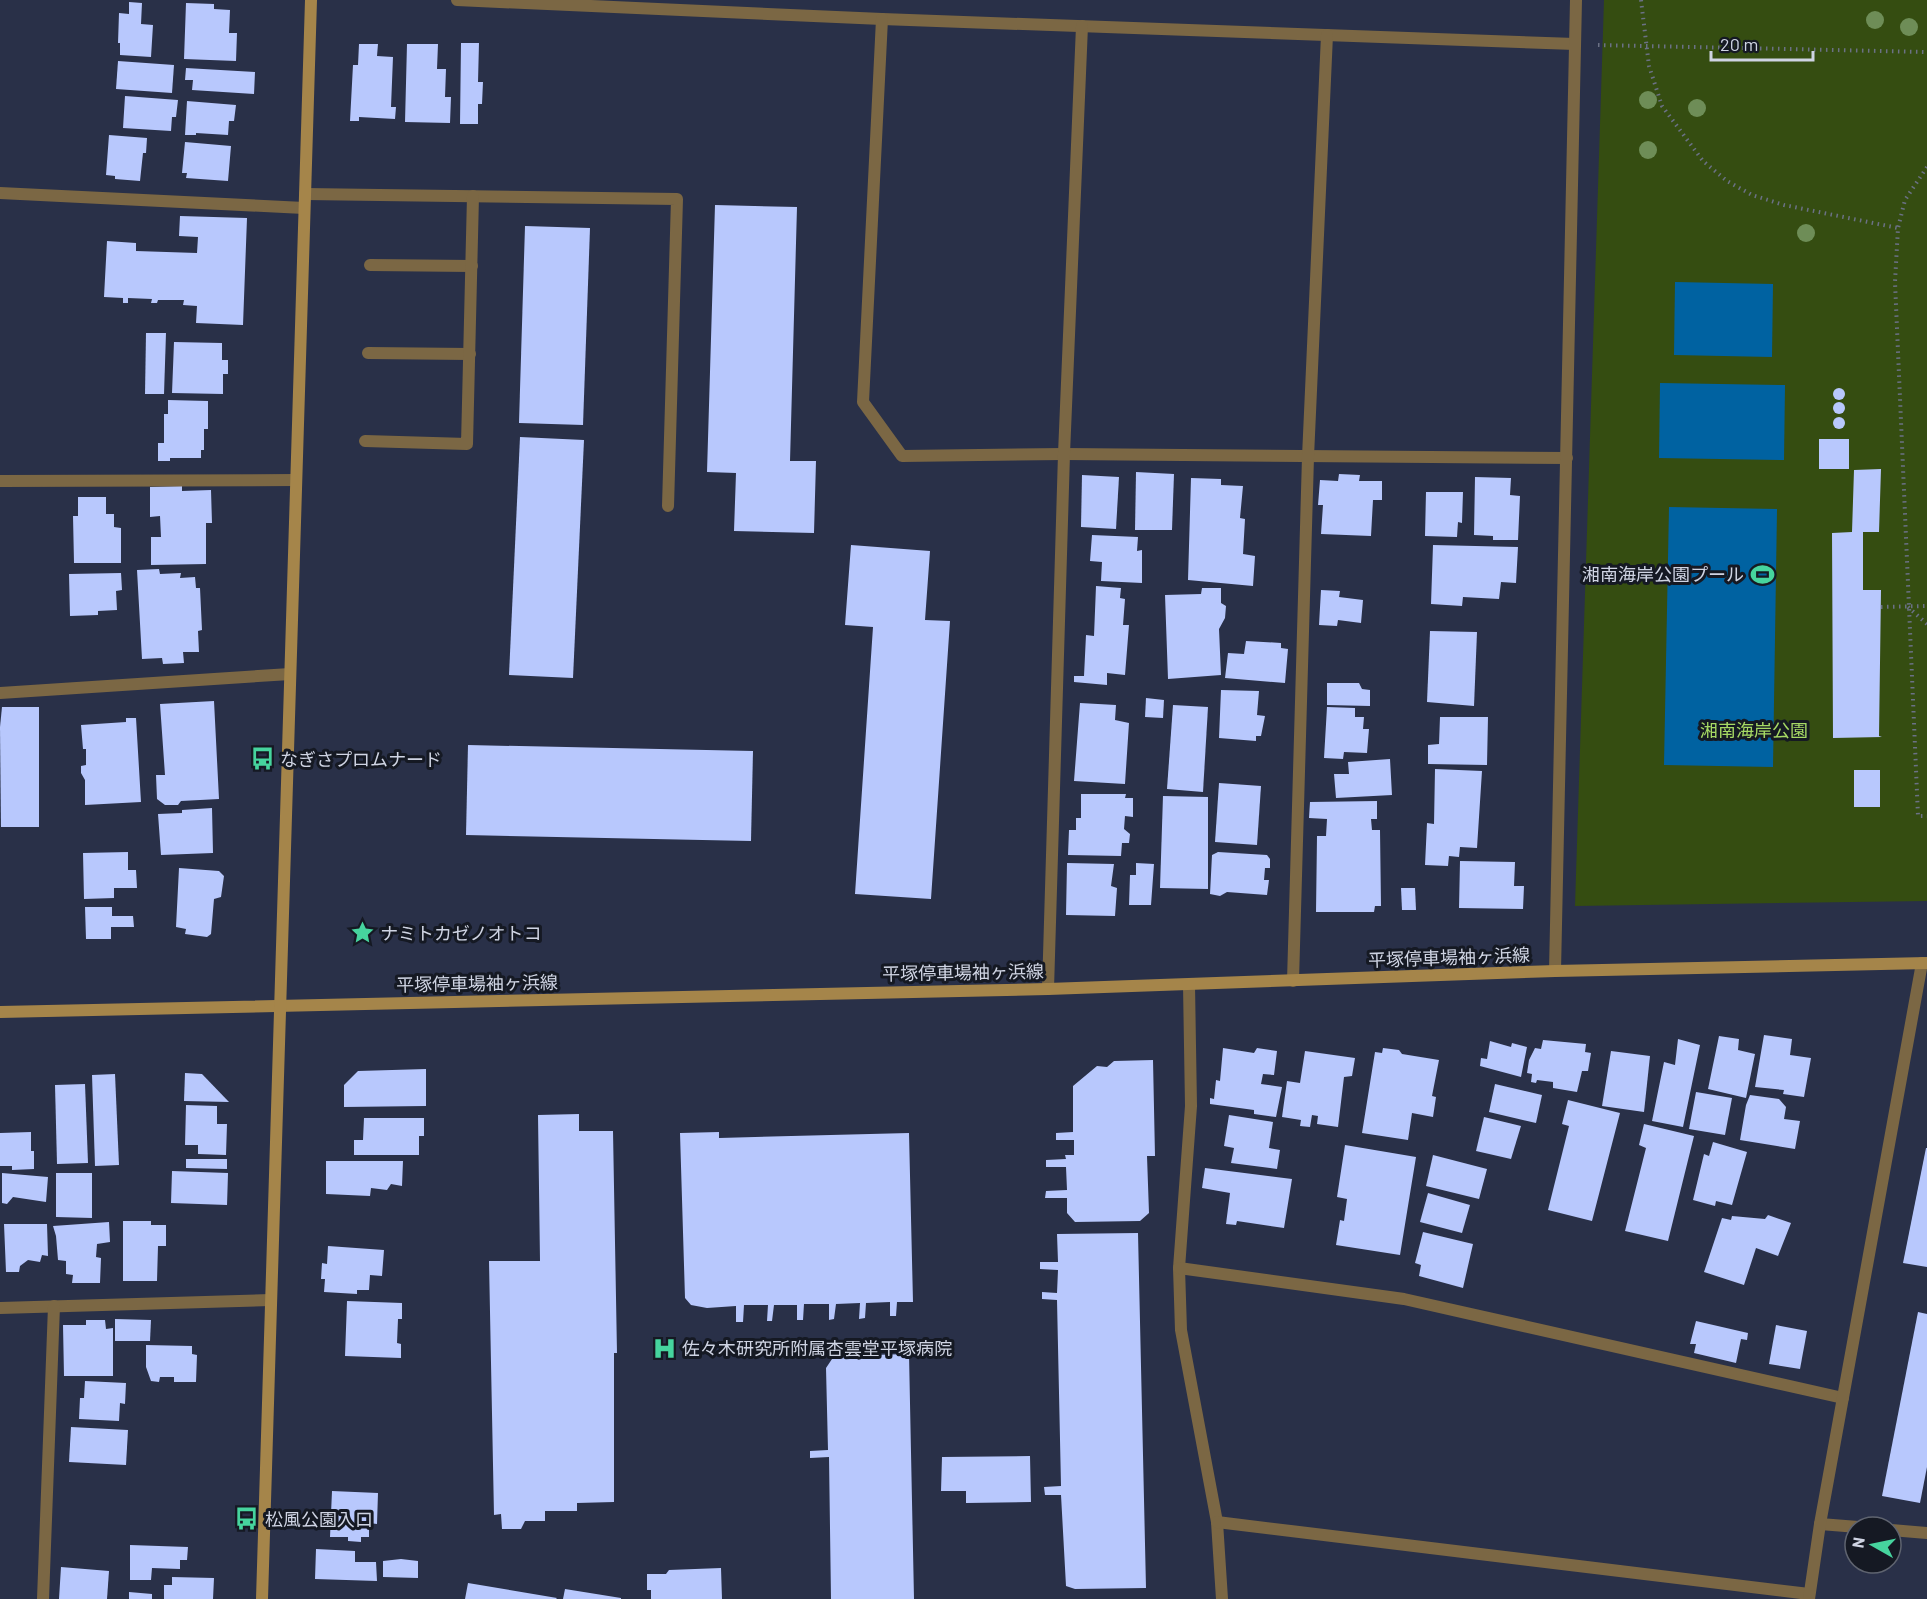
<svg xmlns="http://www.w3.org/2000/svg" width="1927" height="1599" viewBox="0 0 1927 1599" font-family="Barlow,'Noto Sans JP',sans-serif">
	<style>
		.green { fill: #354d11 }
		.water { fill: #0062a1 }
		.building { fill: #b8c8fd }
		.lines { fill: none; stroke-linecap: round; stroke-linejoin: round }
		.path { stroke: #6b7185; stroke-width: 4; stroke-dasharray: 1.5 4.5; stroke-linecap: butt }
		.lane { stroke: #7b6744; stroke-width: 12 }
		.street { stroke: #7b6744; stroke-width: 12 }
		.secondary { stroke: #a5854a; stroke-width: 12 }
		.tree { fill: #6e8d57 }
		.labels { text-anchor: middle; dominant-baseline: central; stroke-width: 6; stroke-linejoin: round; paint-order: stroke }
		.poi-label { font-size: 18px; fill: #cfd4e3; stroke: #151923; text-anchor: start }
		.park-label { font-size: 18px; fill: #a6d964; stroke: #151923 }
		.street-label { font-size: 18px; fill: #cfd4e3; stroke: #151923 }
	</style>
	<rect width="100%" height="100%" fill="#293048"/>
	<path class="green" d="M1604,0H1927V901L1575,906Z"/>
	<g class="water">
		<path d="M1675,282L1773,284L1772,357L1674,355Z"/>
		<path d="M1660,383L1785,385L1784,460L1659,458Z"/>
		<path d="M1669,507L1777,509L1773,767L1664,765Z"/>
	</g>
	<g class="building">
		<path d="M129,2L142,3L141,24L153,25L151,57L120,55V43H118L119,13L129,14Z"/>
		<path d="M186,3L214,4V9L230,10L229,33H237L236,61L184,59Z"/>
		<path d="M461,43H479L478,82H483L482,104H478V124H460Z"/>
		<path d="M359,44H378L377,56L393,57L391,107H396L395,119L359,117V121H350L353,65H358Z"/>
		<path d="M407,44H438L437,69H446L445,97H451L450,123L405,122Z"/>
		<path d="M118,61L174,65L172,93L116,89Z"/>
		<path d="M186,68L255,72L254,94L192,90L193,80H185Z"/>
		<path d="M125,96L178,100L176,117H172L171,131L123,128Z"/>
		<path d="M187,101L236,105L234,121H229L228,135L196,133V135H185Z"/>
		<path d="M109,135L147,138L146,153H143L140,181L115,179V176L106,175Z"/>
		<path d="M185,142L231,146L228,181L186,178L187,173H182Z"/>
		<path d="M715,205L797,207L790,461H816L814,533L734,531L736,473L707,472Z"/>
		<path d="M180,216L247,218L243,325L196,323L197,306L183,305L184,300H158L157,303H151L152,299L128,298V303H123V298L104,297L107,241L136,243V251L197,253L198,237L179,236Z"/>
		<path d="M525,226L590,228L583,425L519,423Z"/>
		<path d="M146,333H166L164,394H145Z"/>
		<path d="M174,342L222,343V360H228V374H223V394L172,393Z"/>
		<circle cx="1839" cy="394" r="6"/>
		<path d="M168,400L208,401V429H204V450H201V458H170V461H158V443H164V414H168Z"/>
		<circle cx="1839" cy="408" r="6"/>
		<circle cx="1839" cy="423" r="6"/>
		<path d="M520,437L584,440L573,678L509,675Z"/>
		<rect x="1819" y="439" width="30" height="30"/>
		<path d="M1881,469L1879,532H1863V590H1881L1879,736L1882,737L1833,738L1832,533L1852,532L1854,470Z"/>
		<path d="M1136,472L1174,474L1172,530H1135Z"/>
		<path d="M1339,474L1360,475L1359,481H1382V500H1373L1371,536L1321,534L1323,505H1318L1320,480L1338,481Z"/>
		<path d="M1082,475L1119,477L1116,529L1081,527Z"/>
		<path d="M1475,477L1511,478L1510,495L1520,496L1518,540H1493V536L1474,535Z"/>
		<path d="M1191,478L1221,479V485L1243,486L1240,518L1245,519L1243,554L1255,556L1253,586L1188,580Z"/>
		<path d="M182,486V491L211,490L212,523H206V564L151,565V537H161L160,516L150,517V487Z"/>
		<path d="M1426,492H1463L1462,523L1458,522L1457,537L1425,536Z"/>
		<path d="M78,497H106V514H114V527L121,528V563H74L73,516H78Z"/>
		<path d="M1092,535L1138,537L1137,551L1142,550V583L1101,581L1102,562L1090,561Z"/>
		<path d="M851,545L930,551L925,620L950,621L931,899L855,894L873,627L845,625Z"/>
		<path d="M1433,545L1518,547L1516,583L1501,582L1499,599L1463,597L1462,606L1431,604Z"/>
		<path d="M159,569L160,574L181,573L180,578L195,577L196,588H200L202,630L198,631L199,652H183L184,663L163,664L162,658L142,659L137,570Z"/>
		<path d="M121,573L122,590L116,591L117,610L98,611V615L70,616L69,574Z"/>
		<path d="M1096,586L1121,588L1120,598L1125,599L1123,625H1129L1125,675L1107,673V685L1074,682V676H1084L1086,635L1094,636Z"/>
		<path d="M1202,588H1221V603L1226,606L1225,618L1219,629L1221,675L1168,679L1165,595L1201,594Z"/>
		<path d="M1321,590L1340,591L1339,597L1363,600L1361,623L1338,620L1337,626L1319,625Z"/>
		<path d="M1430,631L1477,632L1474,706L1427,702Z"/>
		<path d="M1246,641L1281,643V648L1288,649L1285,683L1225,678L1228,653L1244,654Z"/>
		<path d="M1327,683H1359L1362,689L1370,690V706L1327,705Z"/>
		<path d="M1221,690L1259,691L1257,715L1265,716L1261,736H1256V741L1219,738Z"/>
		<path d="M1146,698L1164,700L1163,718L1145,717Z"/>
		<path d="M214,701L219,799L181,801L178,805H165L157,799L156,775H165L160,704Z"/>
		<path d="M1080,703L1116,705L1115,720L1129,723L1125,784L1074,781Z"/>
		<path d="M1173,705L1208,707L1203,792L1167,789Z"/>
		<path d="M2,707H39V827H1L0,727Z"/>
		<path d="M1327,707L1355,708V717H1364L1363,729H1369L1367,753L1344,752L1343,759L1324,758Z"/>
		<path d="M1440,717H1488L1487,765L1428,764V745L1439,744Z"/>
		<path d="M126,718H136L141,802L85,805V780L81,773V766L86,765V749H83L81,725L126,722Z"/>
		<path d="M468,745L753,751L751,841L466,835Z"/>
		<path d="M1390,759L1392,795L1336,798L1334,774H1349L1348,762Z"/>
		<path d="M1435,769L1482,771L1477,848L1460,847L1459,857L1449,856L1448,866L1425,865L1427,823L1434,824Z"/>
		<rect x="1854" y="770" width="26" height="37"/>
		<path d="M1219,783L1261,786L1257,845L1215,842Z"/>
		<path d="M1081,794H1126L1125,798H1133V817L1125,816L1124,829L1130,834L1129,843H1122L1121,856L1068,855L1069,830H1076V818H1081Z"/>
		<path d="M1163,796L1208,797V889L1160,888Z"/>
		<path d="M1377,801V819H1371L1372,830H1380L1381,906H1375L1374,912H1316L1317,836H1326L1327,819L1309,818L1310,802Z"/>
		<path d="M212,808L213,853L161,855L158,814L182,813V810Z"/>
		<path d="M128,852V870H136L137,888H114V898L84,899L83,853Z"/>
		<path d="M1218,852L1267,855L1270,859V868H1265L1264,880H1269L1267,895L1227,892L1220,896L1210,894L1212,855Z"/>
		<path d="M1460,861L1515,862L1514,886H1524L1523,909L1459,908Z"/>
		<path d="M1067,863L1114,864L1111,886L1117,888L1115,916L1066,915Z"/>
		<path d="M1136,863L1154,864L1151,905H1129L1130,875H1136Z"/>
		<path d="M179,868L219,871L224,876L221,897L214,899L211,934L207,937L185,934L186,929L176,927Z"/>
		<path d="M1401,888H1415L1416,910H1402Z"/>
		<path d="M85,907H112V916H133L134,927H111V939H86Z"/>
		<path d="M1764,1035L1792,1039L1790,1055L1811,1058L1804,1097L1783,1094L1784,1090L1755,1087Z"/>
		<path d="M1719,1036L1739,1039L1738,1050L1755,1054L1746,1098L1708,1089Z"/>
		<path d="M1678,1039L1700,1045L1683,1127L1652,1121L1664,1062L1675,1065Z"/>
		<path d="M1543,1040L1586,1044L1585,1052L1591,1053L1588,1071H1582L1577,1092L1553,1088V1082L1537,1080L1536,1083L1531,1082L1532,1074L1527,1073L1529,1060L1535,1048L1541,1049Z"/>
		<path d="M1490,1041L1511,1047L1512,1043L1527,1047L1521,1077L1480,1066L1481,1058L1487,1059Z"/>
		<path d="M1223,1048L1254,1053L1257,1048L1277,1051L1274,1075L1263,1074L1261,1084L1282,1087L1276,1117L1254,1114V1110L1210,1104V1098L1214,1099L1216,1080L1220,1081Z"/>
		<path d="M1383,1048L1399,1050L1402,1054L1439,1060L1432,1096L1436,1097L1433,1117L1412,1113L1408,1140L1362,1133L1375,1052L1382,1053Z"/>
		<path d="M1305,1051L1355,1058L1352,1076L1344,1077L1338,1127L1317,1124L1318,1116L1312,1115L1310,1127L1300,1126L1301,1120L1282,1117L1287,1081L1300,1083Z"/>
		<path d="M1611,1051L1650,1056L1644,1112L1602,1106Z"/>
		<path d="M1153,1060L1155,1156H1147L1149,1213L1140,1221L1075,1222L1067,1213V1198H1045L1046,1191L1067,1190L1066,1167H1046V1160L1066,1159L1065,1155H1074V1140H1056V1133L1073,1132V1086L1097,1066L1107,1067L1114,1061Z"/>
		<path d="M426,1069V1106L344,1107V1085L358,1071Z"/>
		<path d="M185,1073L202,1074L229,1102L184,1101Z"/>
		<path d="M115,1074L119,1165L95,1166L92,1075Z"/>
		<path d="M85,1084L88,1163L57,1164L55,1085Z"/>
		<path d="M1495,1084L1542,1095L1536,1123L1489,1112Z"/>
		<path d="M1696,1092L1732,1098L1725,1135L1689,1129Z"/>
		<path d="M1750,1095L1779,1099L1786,1107L1784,1119L1800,1121L1795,1149L1740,1140L1746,1105Z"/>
		<path d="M1568,1100L1620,1113L1592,1221L1548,1210L1569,1126L1562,1124Z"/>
		<path d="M186,1105L217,1106V1124H227L226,1155L198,1154V1145H185Z"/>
		<path d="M579,1114V1131H613L617,1353H614V1502L577,1503V1511H545V1521H525L521,1529H502L501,1514L494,1515L489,1261H540L538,1115Z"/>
		<path d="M1229,1115L1273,1122L1269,1148L1280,1150L1277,1169L1231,1163L1234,1148L1224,1146Z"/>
		<path d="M1484,1117L1521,1126L1511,1159L1476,1151Z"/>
		<path d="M364,1118H424V1136H419V1155H354V1140H363Z"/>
		<path d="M1644,1124L1694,1136L1668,1241L1625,1231L1646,1148L1639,1145Z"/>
		<path d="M31,1132V1151H34V1169L12,1170V1166H0V1133Z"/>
		<path d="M719,1132V1138L909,1133L913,1302H897L896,1316H890V1302L866,1303L865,1318L859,1319L860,1303L836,1304L834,1319L829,1320V1304H804L803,1320H797V1305H774L772,1321H767L768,1305H744L743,1322H736V1306L707,1308L691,1305L685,1298L680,1133Z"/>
		<path d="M1713,1142L1747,1152L1732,1205L1716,1201L1715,1206L1693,1200L1704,1154L1709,1156Z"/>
		<path d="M1345,1145L1416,1157L1400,1255L1336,1245L1340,1220L1344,1221L1347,1199L1337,1197Z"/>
		<path d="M1926,1148H1927V1267L1903,1263Z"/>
		<path d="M1433,1155L1487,1169L1479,1199L1426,1186Z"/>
		<path d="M186,1159H227V1169L186,1168Z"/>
		<path d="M326,1161H403L402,1186L391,1184L387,1190L371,1188L370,1196L326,1194Z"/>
		<path d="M1205,1168L1292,1179L1284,1228L1237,1221L1236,1225L1226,1224L1230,1193L1202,1188Z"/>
		<path d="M172,1171L228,1173L227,1205L171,1203Z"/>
		<path d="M2,1173L48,1177L46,1202L13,1197L7,1204L2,1203Z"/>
		<path d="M56,1173H92V1218L56,1217Z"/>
		<path d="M1428,1193L1470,1205L1462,1233L1420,1222Z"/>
		<path d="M1768,1215L1791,1223L1778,1256L1756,1248L1744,1285L1704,1272L1722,1218L1731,1220L1732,1216L1765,1219Z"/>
		<path d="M123,1221H151V1225H166V1246H158L157,1281H123Z"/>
		<path d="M109,1222L110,1242L97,1244L96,1257L101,1258L100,1283H72L73,1275L66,1274V1261L58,1260L56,1236L53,1226Z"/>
		<path d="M4,1224H47L48,1256L42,1255L40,1262L28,1260L20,1266L19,1272H6Z"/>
		<path d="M1423,1232L1473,1244L1463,1288L1419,1276L1421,1265L1415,1263Z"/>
		<path d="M1138,1233L1146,1588L1075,1589L1066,1586L1061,1495H1045L1044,1487L1061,1486L1057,1300L1042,1299V1292L1057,1293L1058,1270L1040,1269V1262H1058L1057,1234Z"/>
		<path d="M328,1246L384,1250L382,1276L370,1275L369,1290H357V1294L324,1292L325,1279H321L322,1263L327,1264Z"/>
		<path d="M347,1301L402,1303V1319H398L397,1343L401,1344V1358L345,1356Z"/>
		<path d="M1918,1312L1927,1314V1467L1920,1503L1882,1496Z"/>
		<path d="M115,1319L151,1320L150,1341H115Z"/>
		<path d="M86,1320H105L106,1329L113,1328V1376H64L63,1325H86Z"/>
		<path d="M1696,1321L1748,1333L1747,1340L1741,1339L1736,1363L1694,1353L1696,1344H1690Z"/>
		<path d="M1776,1325L1807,1331L1800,1369L1769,1364Z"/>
		<path d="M146,1345L192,1346V1354L197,1355L196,1382H174V1377H160L159,1382L151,1381L146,1367Z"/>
		<path d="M909,1354L914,1599H831L829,1457L810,1458V1451L828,1450L826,1368L834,1356Z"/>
		<path d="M85,1381L126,1383L125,1404L120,1403L119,1421L79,1419L80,1398H84Z"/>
		<path d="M71,1427L128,1430L126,1465L69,1462Z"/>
		<path d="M1030,1456L1031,1502L966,1503V1491H941L942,1457Z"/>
		<path d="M332,1491L378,1493L377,1524L369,1523V1537H361V1542L348,1541V1537H330Z"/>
		<path d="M130,1545L188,1547L187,1560H180V1569L152,1568L151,1580H130Z"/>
		<path d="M316,1549L355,1551V1562H376L377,1581L315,1579Z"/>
		<path d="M401,1559L418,1561V1578L383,1577V1561Z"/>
		<path d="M61,1567L109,1571L107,1599H59Z"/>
		<path d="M721,1568L722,1599H651V1590H647V1574H666L669,1570Z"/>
		<path d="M172,1577L214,1578L213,1599H164V1585H172Z"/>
		<path d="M468,1583L557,1598L556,1599H465Z"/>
		<path d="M565,1589L621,1598V1599H563Z"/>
		<path d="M129,1592L152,1594V1599H129Z"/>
	</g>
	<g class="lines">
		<g class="path">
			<path d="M1641,0L1649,66L1662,106L1703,161L1727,181L1752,195L1784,205L1898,228"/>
			<path d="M1598,45L1927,52"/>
			<path d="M1927,167L1905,200L1898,228L1895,282L1918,816H1927"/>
			<path d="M1881,607L1927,606"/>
			<path d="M1908,607L1927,624"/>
		</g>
		<g class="lane">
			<path d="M305,194L677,199L668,506"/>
			<path d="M370,265L472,266"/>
			<path d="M368,353L470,354"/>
			<path d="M365,441L467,444L473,196"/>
		</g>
		<g class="street">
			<path d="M457,0L882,19L1575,44"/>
			<path d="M882,19L863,402L902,456L1064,454L1567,458"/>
			<path d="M0,193L304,208"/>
			<path d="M0,481L296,480"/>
			<path d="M0,693L290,674"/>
			<path d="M1555,971L1576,0"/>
			<path d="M1293,981L1308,457L1327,35"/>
			<path d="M1189,985L1191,1106L1179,1268L1181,1330L1217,1522L1222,1599"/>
			<path d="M1048,989L1064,454L1082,26"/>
			<path d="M1179,1268L1404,1299L1843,1398"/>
			<path d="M0,1308L270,1300"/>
			<path d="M1217,1522L1809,1594"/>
			<path d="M1820,1524L1858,1527"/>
			<path d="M1891,1530L1927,1533"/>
			<path d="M43,1599L54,1306"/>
			<path d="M1809,1599L1820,1524L1922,963"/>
		</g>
		<g class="secondary">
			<path d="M0,1012L1048,989L1555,971L1927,963"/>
			<path d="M262,1599L311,0"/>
		</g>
	</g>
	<g class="tree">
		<circle cx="1875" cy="20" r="9"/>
		<circle cx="1909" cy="27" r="9"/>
		<circle cx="1648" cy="100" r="9"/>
		<circle cx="1697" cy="108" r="9"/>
		<circle cx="1648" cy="150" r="9"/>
		<circle cx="1806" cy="233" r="9"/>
	</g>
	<defs>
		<symbol id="stadium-bare" viewBox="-9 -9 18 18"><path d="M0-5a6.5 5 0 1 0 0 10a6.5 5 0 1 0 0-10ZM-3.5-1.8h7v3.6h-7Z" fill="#46d49e" stroke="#151923" stroke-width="2.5" paint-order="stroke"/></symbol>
		<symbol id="bus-bare" viewBox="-9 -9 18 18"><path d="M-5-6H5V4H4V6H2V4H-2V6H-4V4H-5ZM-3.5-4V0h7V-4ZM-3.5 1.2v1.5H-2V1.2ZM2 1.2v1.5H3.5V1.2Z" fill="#46d49e" stroke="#151923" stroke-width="2.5" paint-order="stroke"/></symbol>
		<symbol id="sight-bare" viewBox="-9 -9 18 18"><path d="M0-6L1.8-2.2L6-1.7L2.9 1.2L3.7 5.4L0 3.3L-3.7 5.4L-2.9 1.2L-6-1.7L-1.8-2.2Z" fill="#46d49e" stroke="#151923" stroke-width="2.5" paint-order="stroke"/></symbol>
		<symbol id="hospital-bare" viewBox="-9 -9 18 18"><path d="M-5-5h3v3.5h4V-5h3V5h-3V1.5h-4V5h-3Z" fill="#46d49e" stroke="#151923" stroke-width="2.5" paint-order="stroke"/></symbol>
	</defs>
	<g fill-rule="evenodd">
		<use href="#stadium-bare" x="1746" y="558" width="33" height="33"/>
		<use href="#bus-bare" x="246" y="742" width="33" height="33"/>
		<use href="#sight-bare" x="346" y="916" width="33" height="33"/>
		<use href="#hospital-bare" x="648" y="1332" width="33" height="33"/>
		<use href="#bus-bare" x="230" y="1502" width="33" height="33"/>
	</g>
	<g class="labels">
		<g class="poi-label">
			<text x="1744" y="574" text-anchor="end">湘南海岸公園プール</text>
			<text x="280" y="759">なぎさプロムナード</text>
			<text x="380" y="933">ナミトカゼノオトコ</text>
			<text x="682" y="1348">佐々木研究所附属杏雲堂平塚病院</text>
			<text x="265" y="1519">松風公園入口</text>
		</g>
		<g class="park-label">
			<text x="1754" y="730">湘南海岸公園</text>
		</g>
		<g class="street-label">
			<text transform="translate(1449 957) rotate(-2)">平塚停車場袖ヶ浜線</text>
			<text transform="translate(963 972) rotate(-1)">平塚停車場袖ヶ浜線</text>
			<text transform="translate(477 983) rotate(-1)">平塚停車場袖ヶ浜線</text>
		</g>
	</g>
	<g transform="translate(1873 1545) rotate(279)"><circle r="28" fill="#151923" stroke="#5f6470" stroke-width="1.5"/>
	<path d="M0-4.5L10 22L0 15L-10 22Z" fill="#46d49e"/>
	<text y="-9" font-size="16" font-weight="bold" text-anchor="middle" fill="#cfd4e3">N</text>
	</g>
	<path d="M1711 51v9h102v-9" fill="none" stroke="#cfd4e3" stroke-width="3"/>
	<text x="1720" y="51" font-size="18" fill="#cfd4e3" stroke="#151923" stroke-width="4.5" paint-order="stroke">20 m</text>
</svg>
